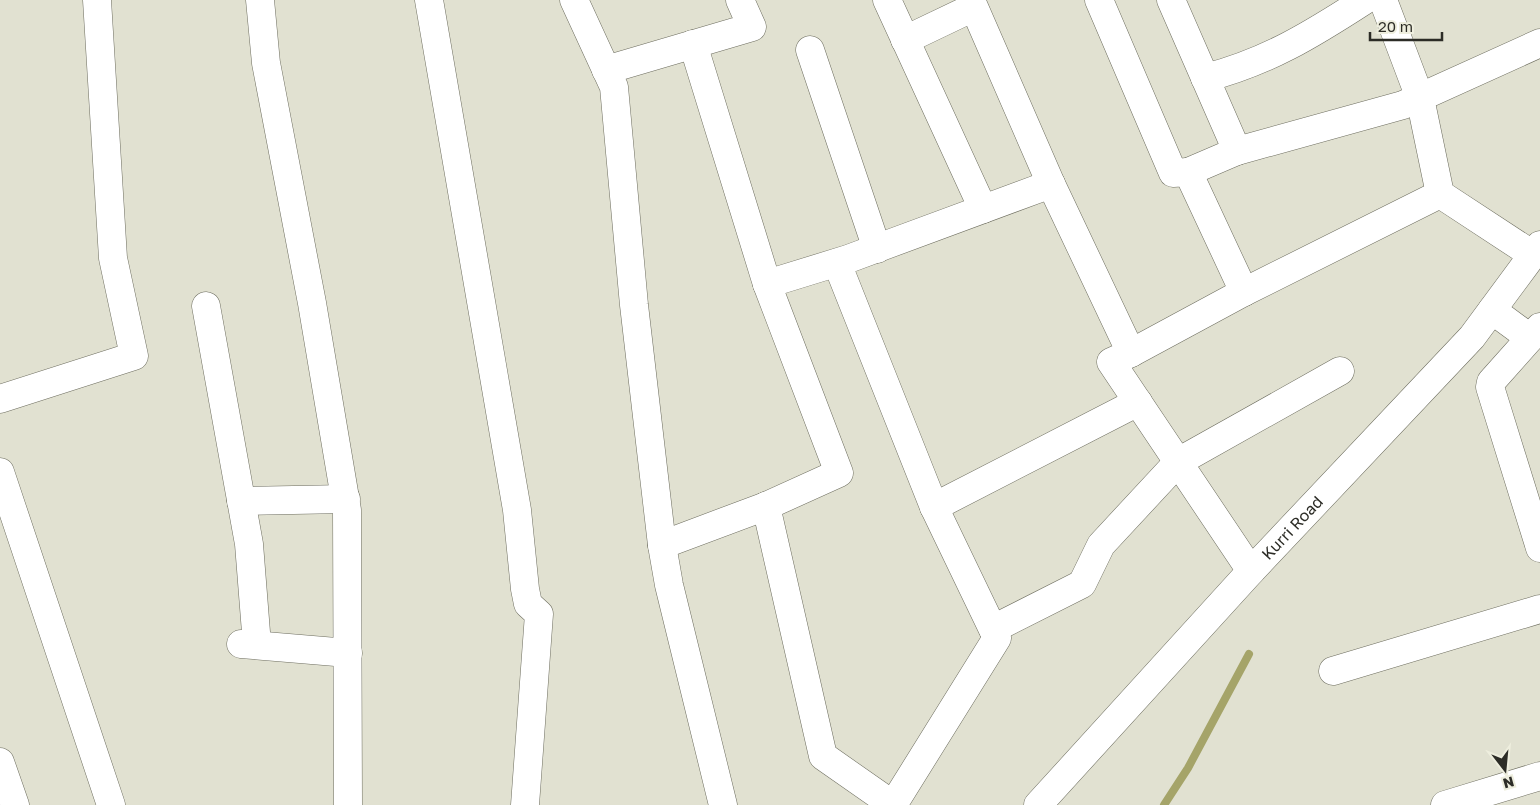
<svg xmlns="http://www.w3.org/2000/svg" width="1540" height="805" viewBox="0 0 1540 805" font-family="'Golos Text',sans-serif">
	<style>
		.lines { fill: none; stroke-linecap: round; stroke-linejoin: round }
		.stream { stroke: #a5a469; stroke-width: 8 }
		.minor-casing { stroke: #6d6d5f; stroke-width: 29 }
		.major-casing { stroke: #6d6d5f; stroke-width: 29 }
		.minor { stroke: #fff; stroke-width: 28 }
		.major { stroke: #fff; stroke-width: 28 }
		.labels { text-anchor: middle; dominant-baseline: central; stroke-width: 4; stroke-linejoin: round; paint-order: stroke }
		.street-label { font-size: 16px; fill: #2c2c26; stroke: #eeeede }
	</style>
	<rect width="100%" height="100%" fill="#e1e1d1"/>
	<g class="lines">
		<path class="stream" d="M1164,805L1188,768L1249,654"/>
		<defs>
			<g id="minor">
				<path d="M260,0L266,63L312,303L347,510L348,805"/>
				<path d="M429,0L517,510L525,589L528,604L539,614L525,805"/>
				<path d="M574,0L614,87L634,305L662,545L669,585L723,805"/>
				<path d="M887,0L983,209"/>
				<path d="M1099,0L1173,173L1188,172L1244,292"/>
				<path d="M1171,0L1237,151"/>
				<path d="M1383,0L1420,98L1440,194L1533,255"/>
				<path d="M905,40L974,7L1051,184L1131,353L1111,362L1251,571"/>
				<path d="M810,50L877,249"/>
				<path d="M606,70L752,27L740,0"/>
				<path d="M1205,78C1267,62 1311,35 1365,0"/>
				<path d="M1188,172L1237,151L1403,105L1540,43"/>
				<path d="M837,263L934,507L997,638L893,805"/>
				<path d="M767,284L848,259L1051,184"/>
				<path d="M206,306L249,544L257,645"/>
				<path d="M1492,310L1530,338"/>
				<path d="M1540,327L1491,382L1490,387L1540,548"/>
				<path d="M1131,353L1244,292L1440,194"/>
				<path d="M0,399L134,356L113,258L97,0"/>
				<path d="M0,472L111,805"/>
				<path d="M241,501L346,499"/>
				<path d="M766,506L823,756L893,805"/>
				<path d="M934,507L1138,402"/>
				<path d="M662,545L766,506L839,473L767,284L693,44"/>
				<path d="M993,629L1082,584L1101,545L1178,462L1340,371"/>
				<path d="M241,644L348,653"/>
				<path d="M1333,671L1540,609"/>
				<path d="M0,762L15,805"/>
				<path d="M1445,805L1540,776"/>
			</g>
			<g id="major">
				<path id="s1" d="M1038,805L1251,571L1472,337L1540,245"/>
			</g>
		</defs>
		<use href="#minor" class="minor-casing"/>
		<use href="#major" class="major-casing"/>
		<use href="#minor" class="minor"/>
		<use href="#major" class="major"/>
	</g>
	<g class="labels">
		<g class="street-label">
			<text stroke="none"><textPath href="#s1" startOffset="376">Kurri Road</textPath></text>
		</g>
	</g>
	<g transform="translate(1505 770) rotate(164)" stroke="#eeeede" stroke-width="4" paint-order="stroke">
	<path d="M0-4L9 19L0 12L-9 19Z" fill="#2c2c26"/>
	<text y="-8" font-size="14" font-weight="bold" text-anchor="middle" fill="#2c2c26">N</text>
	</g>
	<path d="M1370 32v8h72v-8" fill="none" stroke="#2c2c26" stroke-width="2.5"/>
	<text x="1378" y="32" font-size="15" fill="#2c2c26" stroke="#eeeede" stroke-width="4" paint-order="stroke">20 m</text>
</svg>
